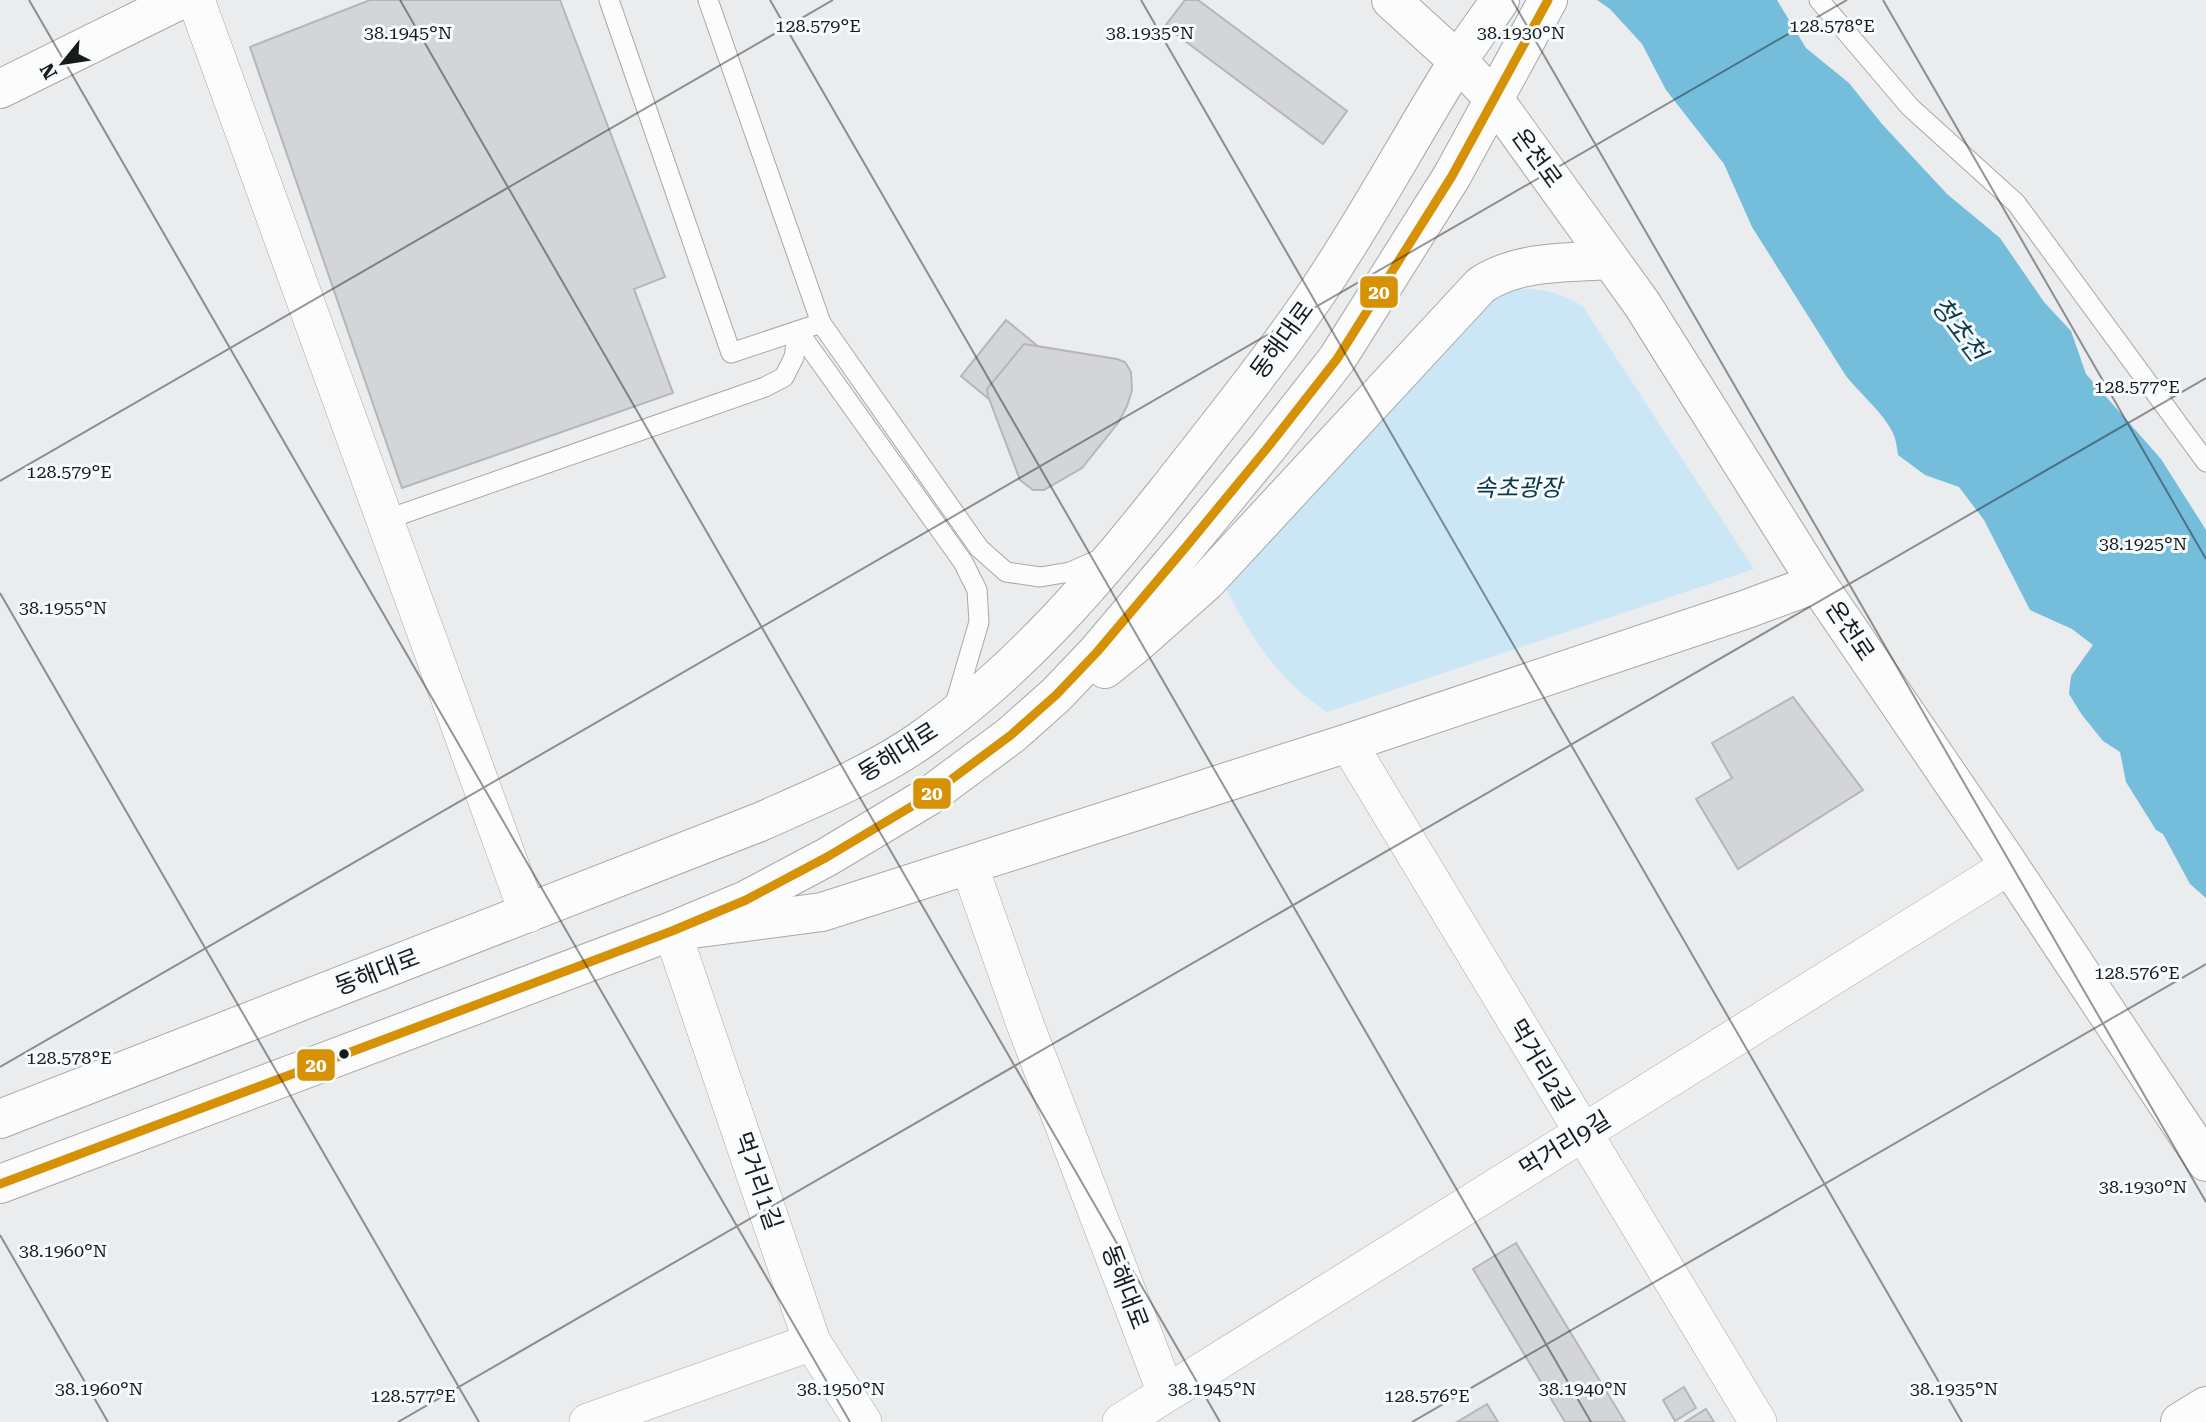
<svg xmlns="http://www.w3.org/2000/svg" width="2206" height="1422" viewBox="0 0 2206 1422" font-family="'Roboto Serif','Noto Sans KR',serif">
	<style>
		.green { fill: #cbe7f5 }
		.water { fill: #74bedc }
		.building { fill: #d4d5d7; stroke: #b5b6b8; stroke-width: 2 }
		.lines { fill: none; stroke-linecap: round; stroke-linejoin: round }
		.service-casing { stroke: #a6a8a9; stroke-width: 21 }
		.minor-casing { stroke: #a6a8a9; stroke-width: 38 }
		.tertiary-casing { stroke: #a6a8a9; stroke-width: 40 }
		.primary-casing { stroke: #a6a8a9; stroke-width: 40 }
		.service { stroke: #fcfcfc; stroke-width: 19 }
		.minor { stroke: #fcfcfc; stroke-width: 37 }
		.tertiary { stroke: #fcfcfc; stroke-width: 38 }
		.primary { stroke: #fcfcfc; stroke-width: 38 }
		.bus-1-casing { stroke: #f6fbfd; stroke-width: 14 }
		.bus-1 { stroke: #d69104; stroke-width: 9 }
		.ticks { fill: none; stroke: #191b1b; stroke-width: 2; stroke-opacity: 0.45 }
		.bus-dot { fill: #191b1b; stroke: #f6fbfd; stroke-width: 2.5 }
		.labels { text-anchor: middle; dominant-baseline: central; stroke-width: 6; stroke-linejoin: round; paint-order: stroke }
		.street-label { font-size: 24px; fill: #191b1b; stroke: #f6fbfd }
		.park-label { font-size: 24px; font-style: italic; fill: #093849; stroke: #f6fbfd }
		.water-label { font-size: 26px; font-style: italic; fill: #0b394b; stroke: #f6fbfd }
		.ticks-label { font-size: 18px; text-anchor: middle; fill: #191b1b; stroke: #f6fbfd; stroke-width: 6; stroke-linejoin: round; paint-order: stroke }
		.line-badge { stroke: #f6fbfd; stroke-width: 2.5 }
		.badge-label { font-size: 19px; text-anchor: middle; font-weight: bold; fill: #fff }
	</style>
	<rect width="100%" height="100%" fill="#eaecee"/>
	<path class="green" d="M1532,289C1552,291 1566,295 1583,307L1754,569L1327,712C1316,704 1305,697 1296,688C1265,660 1243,621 1224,585L1481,303L1513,290Z"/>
	<path class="water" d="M1597,0H1777L1806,48L1849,83L1882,124L1947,194L2000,238L2044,302L2071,331L2086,374L2161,459L2206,530V898L2190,884L2163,834L2156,830L2126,782L2120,752L2103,741L2082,715L2069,694L2071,676L2093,645L2072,629L2030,610L1984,520L1959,487L1925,475L1898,455C1897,448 1896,439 1893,433C1882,411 1861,395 1846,376L1752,227L1724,164L1666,90L1642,44L1610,9Z"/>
	<g class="building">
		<path d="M370,0H560L665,277L634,289L673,393L402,488L250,47Z"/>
		<path d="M1185,0H1198L1347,111L1323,144L1165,26Z"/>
		<path d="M1006,320L1040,348L995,404L961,376Z"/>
		<path d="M1024,344L1117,359L1125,362L1131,372L1132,390L1127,406L1118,423L1082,468L1044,490H1033L1020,480L988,396L987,389Z"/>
		<path d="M1793,697L1863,790L1738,869L1696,799L1732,778L1712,743Z"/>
		<path d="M1516,1243L1625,1422H1565L1473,1269Z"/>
		<path d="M1684,1387L1696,1408L1675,1421L1663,1400Z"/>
		<path d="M1487,1404L1498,1422H1457Z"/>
		<path d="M1706,1409L1714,1422H1685Z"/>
	</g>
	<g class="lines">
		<defs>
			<g id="service">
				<path d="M609,0L731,353L821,323L708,0"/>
				<path d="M1819,0L1910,107L2016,203L2206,462"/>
				<path d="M821,323L979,548L1006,572L1040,577L1070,572L1102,558"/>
				<path d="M798,331L963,562L977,590L979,622L953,711"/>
				<path d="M385,520L765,387L784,377L794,357L798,331"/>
			</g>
			<g id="minor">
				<path d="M196,0L528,914"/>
				<path d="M1348,743L1758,1422"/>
				<path d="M969,865L1025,1024L1166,1393"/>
				<path d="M672,931L812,1342L863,1422"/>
				<path d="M588,1422L812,1342"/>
				<path d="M1121,1422L2009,866"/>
			</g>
			<g id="tertiary">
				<path d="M1391,0L1458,61L1494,99L1642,304L1817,583L2001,853L2206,1162"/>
				<path d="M0,89L180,0"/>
				<path d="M692,929L822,912L1348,743L1744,610L1817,583"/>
				<path d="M2180,1422L2206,1406"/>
			</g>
			<g id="primary">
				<path d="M1105,669L1135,645L1207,581L1481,285C1519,260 1566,263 1610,260"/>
				<path d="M0,1119L760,822C816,797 872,774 921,740C1018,672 1095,582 1167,491C1217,427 1268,364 1314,297C1366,221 1409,139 1458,61C1471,40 1487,20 1500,0"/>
				<path d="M0,1184L672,931L746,900L827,857L929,796L1011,735L1056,695L1097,652L1185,548L1268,447L1337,359L1452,176L1548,0"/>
			</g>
		</defs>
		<use href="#service" class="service-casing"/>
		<use href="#minor" class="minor-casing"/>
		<use href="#tertiary" class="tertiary-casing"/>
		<use href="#primary" class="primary-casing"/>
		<use href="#service" class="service"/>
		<use href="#minor" class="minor"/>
		<use href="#tertiary" class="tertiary"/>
		<use href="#primary" class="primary"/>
		<defs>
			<path id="bus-1" d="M0,1184L672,931L746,900L827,857L929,796L1011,735L1056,695L1097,652L1185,548L1268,447L1337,359L1452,176L1548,0"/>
		</defs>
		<use href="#bus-1" class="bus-1-casing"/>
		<use href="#bus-1" class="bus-1"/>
	</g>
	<path class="ticks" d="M29,0L850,1422M400,0L1220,1422M770,0L1591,1422M1141,0L1962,1422M1512,0L2206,1202M1883,0L2206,559M0,481L833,0M0,593L479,1422M0,1067L1847,0M0,1235L108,1422M398,1422L2206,378M1412,1422L2206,964"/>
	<circle class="bus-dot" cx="344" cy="1054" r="6"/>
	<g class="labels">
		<g class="street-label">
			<text transform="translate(1537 158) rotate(54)">온천로</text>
			<text transform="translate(1282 340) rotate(-54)">동해대로</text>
			<text transform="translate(1850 631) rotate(56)">온천로</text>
			<text transform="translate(898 752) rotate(-32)">동해대로</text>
			<text transform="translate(377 972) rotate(-21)">동해대로</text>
			<text transform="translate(1541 1065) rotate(59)">먹거리2길</text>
			<text transform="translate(1565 1144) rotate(-32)">먹거리9길</text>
			<text transform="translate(758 1181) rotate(71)">먹거리1길</text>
			<text transform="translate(1125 1287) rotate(69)">동해대로</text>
		</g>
		<g class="park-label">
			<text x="1518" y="488">속초광장</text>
		</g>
		<g class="water-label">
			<text transform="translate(1959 329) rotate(53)">청초천</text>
		</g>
	</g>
	<g class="ticks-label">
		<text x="818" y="32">128.579°E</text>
		<text x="1832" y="32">128.578°E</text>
		<text x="1150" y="39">38.1935°N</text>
		<text x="1521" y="39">38.1930°N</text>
		<text x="408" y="39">38.1945°N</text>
		<text x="2137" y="393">128.577°E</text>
		<text x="69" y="478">128.579°E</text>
		<text x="2143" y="550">38.1925°N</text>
		<text x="63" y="614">38.1955°N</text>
		<text x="2137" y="979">128.576°E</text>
		<text x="69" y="1064">128.578°E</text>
		<text x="2143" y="1193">38.1930°N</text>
		<text x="63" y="1257">38.1960°N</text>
		<text x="99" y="1395">38.1960°N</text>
		<text x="841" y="1395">38.1950°N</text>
		<text x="1212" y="1395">38.1945°N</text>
		<text x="1583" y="1395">38.1940°N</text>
		<text x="1954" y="1395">38.1935°N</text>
		<text x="413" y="1402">128.577°E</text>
		<text x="1427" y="1402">128.576°E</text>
	</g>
	<g class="line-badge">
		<rect x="1359" y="275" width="40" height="34" rx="7" fill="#d69104"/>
		<rect x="912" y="777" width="40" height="33" rx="7" fill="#d69104"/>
		<rect x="296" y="1048" width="40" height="34" rx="7" fill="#d69104"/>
	</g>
	<g class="badge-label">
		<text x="1379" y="299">20</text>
		<text x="932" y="800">20</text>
		<text x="316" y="1072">20</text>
	</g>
	<g transform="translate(63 63) rotate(240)" stroke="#f6fbfd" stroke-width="5" paint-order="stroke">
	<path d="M0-5L12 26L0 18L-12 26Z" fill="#191b1b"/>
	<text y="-10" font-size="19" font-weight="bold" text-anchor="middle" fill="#191b1b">N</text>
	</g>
</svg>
